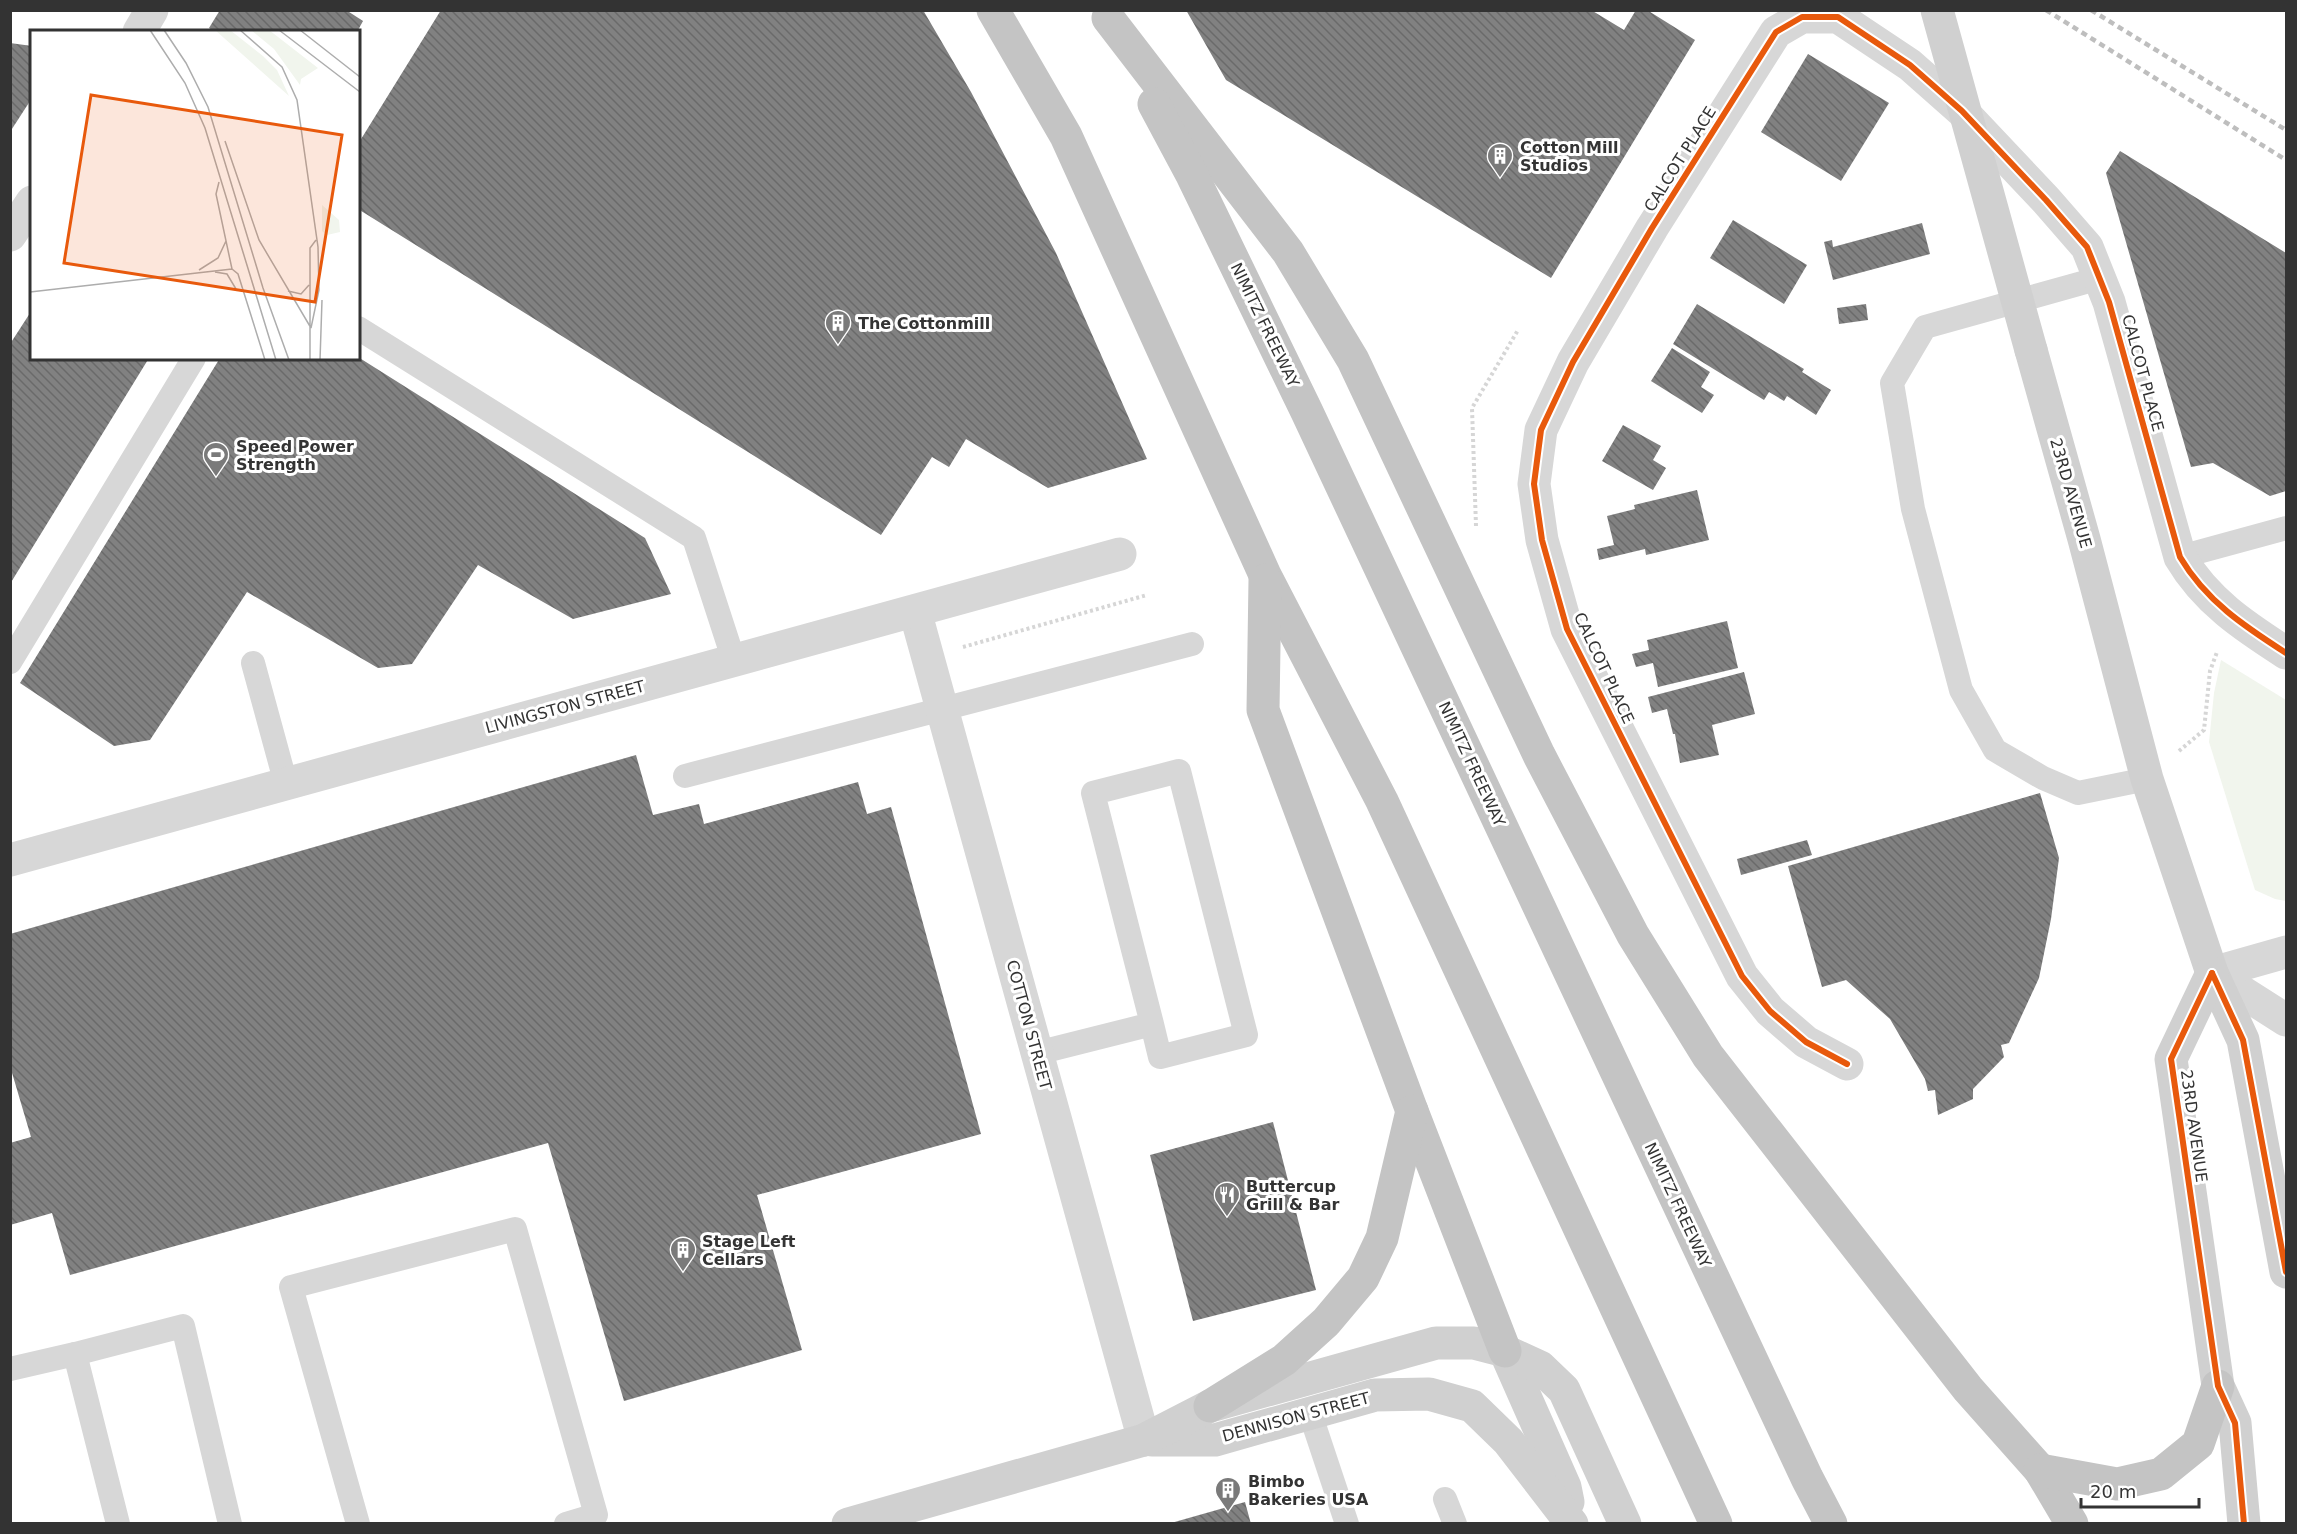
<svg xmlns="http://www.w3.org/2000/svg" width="2297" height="1534" viewBox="0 0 2297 1534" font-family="'DejaVu Sans',sans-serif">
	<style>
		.green { fill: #f1f5ed }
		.building { fill: url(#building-back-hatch) }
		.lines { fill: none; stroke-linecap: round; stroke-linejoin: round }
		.path { stroke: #d6d6d6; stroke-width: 4; stroke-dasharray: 3 3; stroke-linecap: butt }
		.service { stroke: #d7d7d7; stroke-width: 24 }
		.minor { stroke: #d7d7d7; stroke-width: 33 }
		.secondary { stroke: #d0d0d0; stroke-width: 33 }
		.motorway { stroke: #c4c4c4; stroke-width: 33 }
		.rail { stroke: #bebebe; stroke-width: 4.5; stroke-dasharray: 6 4.5; stroke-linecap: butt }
		.secondary-bridge { stroke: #d0d0d0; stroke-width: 33 }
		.cycleway-casing { stroke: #fff; stroke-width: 10 }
		.cycleway { stroke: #e8590c; stroke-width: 6 }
		.labels { text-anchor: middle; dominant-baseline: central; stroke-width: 6; stroke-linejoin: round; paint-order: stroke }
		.poi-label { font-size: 16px; font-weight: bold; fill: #333; stroke: #fff; text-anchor: start }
		.street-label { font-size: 16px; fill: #333; stroke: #fff }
		.inset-road { fill: none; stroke: #adadad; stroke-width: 1.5 }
		.view { fill: #e8590c; fill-opacity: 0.15; stroke: #e8590c; stroke-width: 3 }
		.inset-edge { fill: none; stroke: #333; stroke-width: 3 }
	</style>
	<defs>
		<pattern id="building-back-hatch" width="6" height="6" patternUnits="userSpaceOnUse" patternTransform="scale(1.5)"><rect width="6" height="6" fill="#818181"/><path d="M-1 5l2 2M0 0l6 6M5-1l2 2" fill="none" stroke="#6a6a6a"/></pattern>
	</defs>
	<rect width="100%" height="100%" fill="#fff"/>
	<path class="green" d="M2221,660L2286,700V901L2275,899L2255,890L2209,742L2214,693Z"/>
	<g class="building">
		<path d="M220,10H346L363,21L357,32H215L209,28Z"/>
		<path d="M441,10H923L971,92L1056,253L1147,459L1048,488L966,439L949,467L932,457L881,535L358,209V144Z"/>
		<path d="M1186,10H1591L1624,30L1636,10H1647L1695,40L1551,278L1226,80Z"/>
		<path d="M10,43L32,46V98L10,132Z"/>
		<path d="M1808,54L1889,103L1841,181L1761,132Z"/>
		<path d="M2120,151L2286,253V491L2270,496L2213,463L2191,467L2106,173Z"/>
		<path d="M1733,220L1807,265L1784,304L1710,258Z"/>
		<path d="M1922,223L1930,254L1833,280L1824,242L1832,240L1833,247Z"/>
		<path d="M1697,304L1804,369L1802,372L1831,390L1816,415L1787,396L1784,401L1769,392L1764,400L1673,344Z"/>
		<path d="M1866,304L1868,320L1839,324L1837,308Z"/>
		<path d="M32,310V358H149L10,584V344Z"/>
		<path d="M1672,348L1710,372L1701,387L1714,395L1702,413L1651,381Z"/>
		<path d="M358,357L645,538L671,594L573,619L478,565L412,664L378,668L247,592L150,740L114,746L20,683L220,358H358Z"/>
		<path d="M1623,425L1661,446L1653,460L1666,468L1653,490L1602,461Z"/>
		<path d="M1697,490L1709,540L1646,555L1645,549L1599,560L1597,549L1614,545L1607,516L1635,509L1634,505Z"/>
		<path d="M1727,621L1738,668L1658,687L1653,663L1636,667L1632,654L1649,650L1647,640Z"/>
		<path d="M1744,672L1755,714L1712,725L1719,755L1680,763L1675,734H1673L1667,709L1652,713L1648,697Z"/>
		<path d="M636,755L653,815L699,804L704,824L858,782L867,814L891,807L981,1134L757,1195L802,1350L624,1401L548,1143L70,1275L52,1213L10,1225V1143L31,1137L10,1066V934Z"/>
		<path d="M2040,793L2059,858L2051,919L2039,978L2009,1043L2001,1045L2004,1057L1973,1089V1099L1938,1115L1935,1090L1928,1091L1925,1079L1890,1019L1846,980L1822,987L1788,866Z"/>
		<path d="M1807,840L1812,855L1741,875L1737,859Z"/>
		<path d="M1273,1122L1316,1290L1193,1321L1150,1155Z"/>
		<path d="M1245,1502L1251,1524H1172L1171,1523Z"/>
	</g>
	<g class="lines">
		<g class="path">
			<path d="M1476,526L1472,408L1518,330"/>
			<path d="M963,647L1147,595"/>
			<path d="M2179,751L2204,730L2210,671L2217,652"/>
		</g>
		<g class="service">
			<path d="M2100,278L1925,327L1892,383L1913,509L1961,690L1995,750L2043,778L2078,793L2147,779"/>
			<path d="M358,328L694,538L734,661"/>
			<path d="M2180,557L2286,528"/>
			<path d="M10,662L194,358"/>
			<path d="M253,663L286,784"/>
			<path d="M685,776L1192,644"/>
			<path d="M1037,1053L1152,1024L1093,793L1179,771L1246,1035L1160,1057L1152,1024"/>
			<path d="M75,1354L183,1326L230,1524"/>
			<path d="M10,1369L75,1354L118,1524"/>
			<path d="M1310,1413L1347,1524"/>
			<path d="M1445,1499L1455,1524"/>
			<path d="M358,1524L291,1287L515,1229L596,1515L566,1524"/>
		</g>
		<g class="minor">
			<path d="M139,32L152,10"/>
			<path d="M10,235L32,202"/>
			<path d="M915,611L1144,1440"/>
			<path d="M10,860L1120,554"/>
			<path d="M2212,973L2286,1020"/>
			<path d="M2212,973L2286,952"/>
			<path d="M1847,1064L1806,1042L1770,1011L1742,976L1567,629L1542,540L1534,484L1541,430L1573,362L1652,228L1776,32L1802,17H1838L1910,65L1962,111L2046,200L2087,247L2109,302L2180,557C2206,601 2244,626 2286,653"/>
		</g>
		<g class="secondary">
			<path d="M2031,350L2084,539L2147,779L2212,973L2243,1040L2286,1272"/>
			<path d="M2212,973L2171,1059L2218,1386L2235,1423L2244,1524"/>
			<path d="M1505,1351L1565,1487L1568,1502"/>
			<path d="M1152,1440H1215L1375,1395L1429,1394L1472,1406L1508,1441L1572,1524"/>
			<path d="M848,1524L1144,1440L1210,1406L1436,1343H1474L1505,1351L1540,1367L1564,1390L1625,1524"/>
		</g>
		<g class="motorway">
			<path d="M993,10L1066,136L1265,575L1382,801L1716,1524"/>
			<path d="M1108,18L1288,252L1353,360L1539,755L1633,935L1708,1056L1968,1389L2040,1470L2072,1524"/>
			<path d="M1154,104L1192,175L1307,412L1807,1478L1831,1524"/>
			<path d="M1265,580L1263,710L1412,1111L1505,1351"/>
			<path d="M1210,1406L1284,1360L1326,1322L1363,1278L1382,1238L1412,1111"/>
			<path d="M2040,1470L2117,1484L2161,1474L2198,1444L2218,1386"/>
		</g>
		<g class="rail">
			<path d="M2046,10L2286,160"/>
			<path d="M2091,10L2286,130"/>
		</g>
		<path class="secondary-bridge" d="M1937,10L2031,350"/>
		<defs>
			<g id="cycleway">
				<path d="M2212,973L2171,1059L2218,1386L2235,1423L2244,1524"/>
				<path d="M2212,973L2243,1040L2286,1272"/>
				<path d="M1847,1064L1806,1042L1770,1011L1742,976L1567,629L1542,540L1534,484L1541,430L1573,362L1652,228L1776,32L1802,17H1838L1910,65L1962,111L2046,200L2087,247L2109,302L2180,557C2206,601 2244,626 2286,653"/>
			</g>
		</defs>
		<use href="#cycleway" class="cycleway-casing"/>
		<use href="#cycleway" class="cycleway"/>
	</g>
	<defs>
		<symbol id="building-pin" viewBox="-11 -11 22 30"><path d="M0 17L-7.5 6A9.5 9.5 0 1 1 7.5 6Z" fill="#7a7a7a" stroke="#fff"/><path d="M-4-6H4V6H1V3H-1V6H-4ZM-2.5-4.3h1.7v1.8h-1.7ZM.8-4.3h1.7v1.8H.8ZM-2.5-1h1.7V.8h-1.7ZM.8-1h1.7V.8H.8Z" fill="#fff"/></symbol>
		<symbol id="stadium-pin" viewBox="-11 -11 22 30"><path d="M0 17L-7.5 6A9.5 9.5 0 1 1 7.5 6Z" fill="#7a7a7a" stroke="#fff"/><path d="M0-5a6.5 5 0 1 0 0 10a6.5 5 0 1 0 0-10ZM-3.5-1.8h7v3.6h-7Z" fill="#fff"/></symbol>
		<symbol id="restaurant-pin" viewBox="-11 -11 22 30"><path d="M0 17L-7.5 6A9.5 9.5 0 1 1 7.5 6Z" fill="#7a7a7a" stroke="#fff"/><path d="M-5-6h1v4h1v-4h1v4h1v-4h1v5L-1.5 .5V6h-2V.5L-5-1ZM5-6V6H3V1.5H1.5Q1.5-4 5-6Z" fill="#fff"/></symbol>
	</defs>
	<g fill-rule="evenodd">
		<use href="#building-pin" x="1485" y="141" width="30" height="40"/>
		<use href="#building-pin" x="823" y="308" width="30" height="40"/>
		<use href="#stadium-pin" x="201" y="440" width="30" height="40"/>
		<use href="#restaurant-pin" x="1212" y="1180" width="30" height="40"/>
		<use href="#building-pin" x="668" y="1235" width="30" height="40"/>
		<use href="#building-pin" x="1213" y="1475" width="30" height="40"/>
	</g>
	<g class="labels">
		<g class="poi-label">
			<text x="1520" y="147">Cotton Mill<tspan x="1520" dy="18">Studios</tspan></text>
			<text x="858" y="323">The Cottonmill</text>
			<text x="236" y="446">Speed Power<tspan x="236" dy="18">Strength</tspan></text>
			<text x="1246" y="1186">Buttercup<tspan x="1246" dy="18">Grill &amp; Bar</tspan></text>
			<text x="702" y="1241">Stage Left<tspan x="702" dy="18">Cellars</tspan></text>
			<text x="1248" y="1481">Bimbo<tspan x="1248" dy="18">Bakeries USA</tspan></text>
		</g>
		<g class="street-label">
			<text transform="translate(1680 159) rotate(-58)">CALCOT PLACE</text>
			<text transform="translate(1265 325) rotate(64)">NIMITZ FREEWAY</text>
			<text transform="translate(2143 373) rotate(75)">CALCOT PLACE</text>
			<text transform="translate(2071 493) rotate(74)">23RD AVENUE</text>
			<text transform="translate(1604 668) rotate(65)">CALCOT PLACE</text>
			<text transform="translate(565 707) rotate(-15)">LIVINGSTON STREET</text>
			<text transform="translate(1472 764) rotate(65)">NIMITZ FREEWAY</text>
			<text transform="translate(1029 1025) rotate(75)">COTTON STREET</text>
			<text transform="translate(2194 1126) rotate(82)">23RD AVENUE</text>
			<text transform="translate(1678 1205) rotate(65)">NIMITZ FREEWAY</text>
			<text transform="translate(1296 1417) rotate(-15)">DENNISON STREET</text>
		</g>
	</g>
	<g transform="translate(30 30)">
		<rect width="330" height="330" fill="#fff"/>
		<path d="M185,0H200L233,26L247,40L259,66ZM221,0H239L288,38L271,49L270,55L244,19ZM292,175L309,190L310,202L297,205L292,201Z" fill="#f1f5ed"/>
		<path class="inset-road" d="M120,0L155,53L175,98L246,330M134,0L156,33L178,77L233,258L259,330M210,0L252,37L267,70L288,217L289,260L281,298M249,0L330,62M270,0L330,47M195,111L229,210L281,298M189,152L186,164L202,239M202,239L208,244L235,330M169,240L188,228L196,211M185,242L197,244L206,259M258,261L271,264L279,255M0,262L202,239M280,330V218L286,210M290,330L292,270"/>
		<path class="view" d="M61,65L312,105L285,272L34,233Z"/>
		<rect width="330" height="330" class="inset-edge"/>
	</g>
	<rect width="2297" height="1534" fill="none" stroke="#333333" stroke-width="24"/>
	<path d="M2081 1498v9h118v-9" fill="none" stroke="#333333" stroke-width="3"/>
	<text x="2090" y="1498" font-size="18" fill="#333333" stroke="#ffffff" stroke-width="4.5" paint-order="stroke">20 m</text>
</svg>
